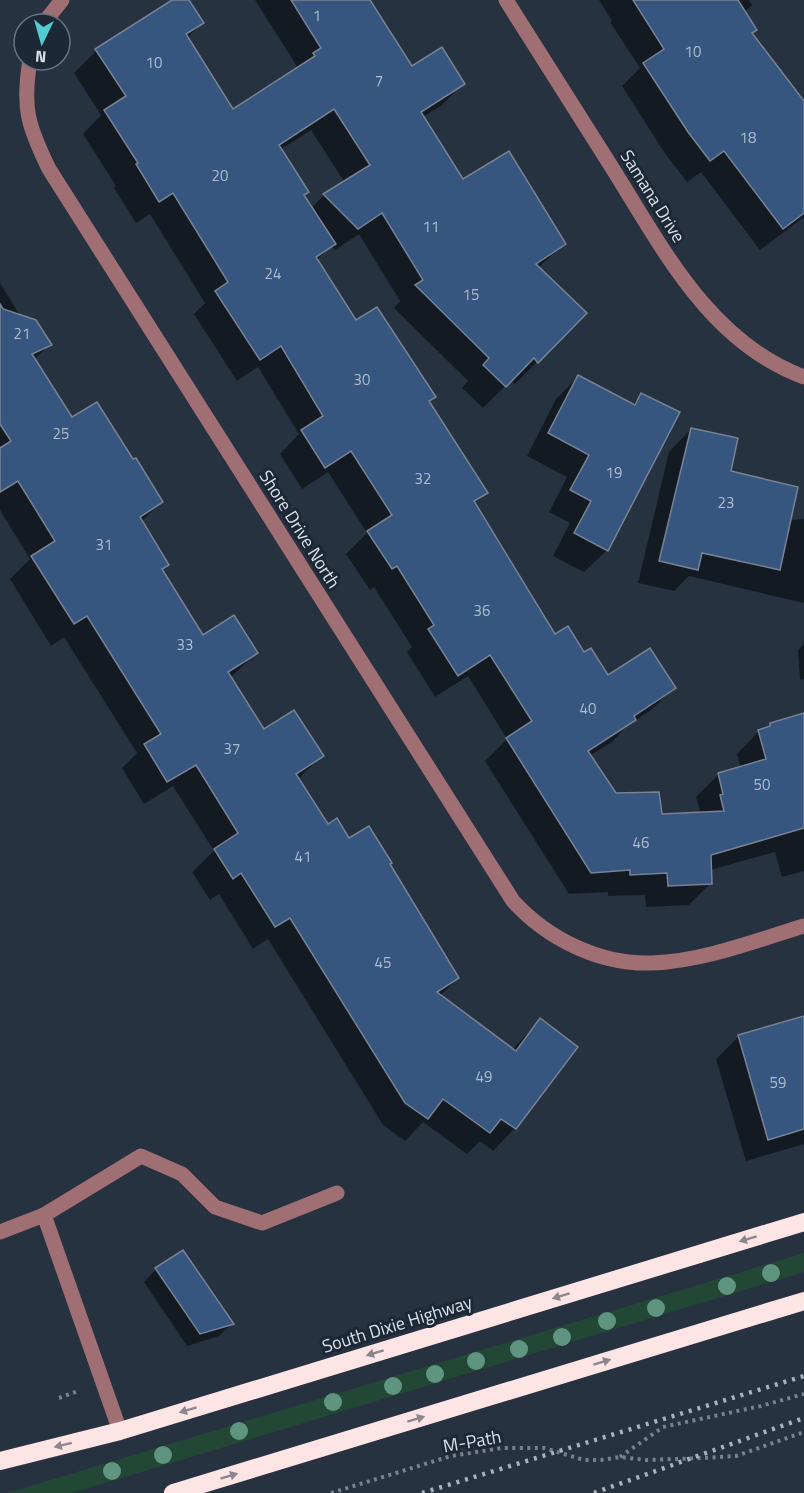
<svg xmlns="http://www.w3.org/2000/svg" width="804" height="1493" viewBox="0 0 804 1493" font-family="'Titillium Web',sans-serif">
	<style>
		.green { fill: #224734 }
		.shadow { fill: #0007; fill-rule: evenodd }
		.building { fill: #36557f; stroke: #778394; stroke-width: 1.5 }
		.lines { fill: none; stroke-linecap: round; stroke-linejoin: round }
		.path { stroke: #78818d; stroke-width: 4; stroke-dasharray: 3 4.5; stroke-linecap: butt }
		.minor { stroke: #a06f73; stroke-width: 15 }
		.highway { stroke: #fde4e5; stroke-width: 18 }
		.rail { stroke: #a9b1bc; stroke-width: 4.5; stroke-dasharray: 3 6; stroke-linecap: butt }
		.tree { fill: #5e9480 }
		.oneway { fill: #8d868e }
		.labels { text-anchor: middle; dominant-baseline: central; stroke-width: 6; stroke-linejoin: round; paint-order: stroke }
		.number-label { font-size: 15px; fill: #b0bdcf }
		.street-label { font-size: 18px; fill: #d9e0ea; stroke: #1d2836 }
	</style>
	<rect width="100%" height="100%" fill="#273240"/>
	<path class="green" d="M804,1253V1272L72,1493H7Z"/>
	<g class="shadow">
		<path d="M175,0H187L202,23L187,38L233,111L298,68L255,0H369L411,68L463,83L441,106L422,117L462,181L564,244L538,268L537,362L515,384L511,380L483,408L462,388L468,381L394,308L400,301L359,234L335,250L331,246L316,261L356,322L434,397L428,403L486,493L474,504L554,636L584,654L608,677L674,688L651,710L627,726L612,742L589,756L615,795L661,815L701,814L696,797L718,775L741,768L737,754L759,731L765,730L770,724L804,714V871L782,877L775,852L710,870L711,883L689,905L646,907L645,895L608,896V892L569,894L485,761L507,739L468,676L435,697L407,652L412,647L374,587L370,590L346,554L367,533L328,472L302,489L280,454L299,434L258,367L237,381L194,314L205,303L150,214L136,223L114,188L116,186L83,134L101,115L74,73L96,51ZM311,130L345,183L324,195L311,209L302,196L280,150Z"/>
		<path d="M599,0H749L752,5L744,13L751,34L804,104V217L760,250L701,172L687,182L666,155L622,86L640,68L610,22L612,21Z"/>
		<path d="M0,283L21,317L50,344L34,360L72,419L133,461L161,502L141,522L167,565L161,571L203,637L256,653L230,678L264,731L322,756L298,779L328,826L388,864L458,978L440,996L512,1050L540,1020L576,1047L515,1128L493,1151L480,1141L467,1154L423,1122L405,1141L383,1125L268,939L253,949L219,894L210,900L192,872L214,851L173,786L144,804L122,768L137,753L64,637L51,646L10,579L30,559L0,510Z"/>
		<path d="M578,377L632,405L642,394L607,550L584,572L553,556L570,523L549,512L567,477L527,456L556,399Z"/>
		<path d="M691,429L729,472L788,520L804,519V603L689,576L674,591L638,583L669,452Z"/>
		<path d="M804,644V679L800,680L798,650Z"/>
		<path d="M804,1017V1144L746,1161L716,1059L739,1036Z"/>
		<path d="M156,1269L232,1324L219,1336L187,1346L144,1282Z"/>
	</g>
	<g class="building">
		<path d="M172,0H189L204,23L186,34L233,109L315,56L313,53L321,48L291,0H370L412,66L442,47L465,84L421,112L463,179L509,151L566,244L536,264L587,313L538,363L534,358L506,387L483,365L489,358L415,285L423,280L382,213L358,229L323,194L370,165L334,109L279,145L309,192L304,195L336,244L316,257L356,320L377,307L436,397L429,401L488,493L474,501L555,634L568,626L584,652L591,648L608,675L650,648L676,688L634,716L636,720L588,751L616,793L659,792L662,814L724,811L720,795L723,794L718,773L766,759L758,730L770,726V723L804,713V828L711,855L712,884L668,886L667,873L630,875V870L591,873L506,738L532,721L490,655L458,676L428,629L434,625L397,566L392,569L367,531L392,515L351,451L325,468L301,430L323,416L281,346L260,360L215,291L228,282L173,193L159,202L136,164L138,163L104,110L126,96L95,49Z"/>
		<path d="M633,0H738L757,30L752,33L804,101V213L783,229L724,151L710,161L688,132L643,63L664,49Z"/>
		<path d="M0,304L3,309L36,320L52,345L32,354L72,417L97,402L133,459L136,458L163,502L140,517L169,565L162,569L203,635L234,615L258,653L228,672L264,729L294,710L324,756L296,774L328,824L337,818L349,838L369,826L392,863L390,864L459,978L437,992L516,1051L540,1018L578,1047L516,1129L501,1119L490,1133L443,1099L428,1119L405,1103L290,918L275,927L241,873L233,879L214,849L238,833L196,765L167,782L144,744L161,734L87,616L74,624L31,556L55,541L18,481L0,492V448L11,441L0,424Z"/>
		<path d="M578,375L635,405L641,393L680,412L608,551L574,533L591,501L570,490L589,455L548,433Z"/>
		<path d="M691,428L738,438L731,471L798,487L780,570L702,553L698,570L659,561Z"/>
		<path d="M804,1016V1129L768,1140L738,1035Z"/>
		<path d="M183,1250L234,1324L200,1334L155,1268Z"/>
	</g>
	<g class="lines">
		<g class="path">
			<path d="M59,1398L78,1391"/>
			<path d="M620,1457L663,1427L761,1406L804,1394"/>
			<path d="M331,1493L451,1456L502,1448H544L584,1460H601L620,1457L646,1460L704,1458L736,1456L804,1432"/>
		</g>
		<g class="minor">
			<path d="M506,0C541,55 576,111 611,166C662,247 709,342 804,377"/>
			<path d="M43,24L62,0"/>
			<path d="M30,60C22,108 28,126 49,169L513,901C547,938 599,965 652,963C703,961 755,941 804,926"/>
			<path d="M44,1215L141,1156L182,1174L215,1207L262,1223L337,1193"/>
			<path d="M0,1232L44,1215L120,1431"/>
		</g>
		<g class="highway">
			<path d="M0,1461L120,1431L804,1222"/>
			<path d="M173,1493L804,1301"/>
		</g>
		<g class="rail">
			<path d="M422,1493L804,1376"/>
			<path d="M594,1493L804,1418"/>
		</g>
	</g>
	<g class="tree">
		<circle cx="771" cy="1273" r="9"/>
		<circle cx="727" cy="1286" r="9"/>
		<circle cx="656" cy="1308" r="9"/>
		<circle cx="607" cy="1321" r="9"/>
		<circle cx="562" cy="1337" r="9"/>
		<circle cx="519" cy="1349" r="9"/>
		<circle cx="476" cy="1361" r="9"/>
		<circle cx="435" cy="1374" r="9"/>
		<circle cx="393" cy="1386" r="9"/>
		<circle cx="333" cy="1402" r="9"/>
		<circle cx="239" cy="1431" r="9"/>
		<circle cx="163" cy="1455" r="9"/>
		<circle cx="112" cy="1471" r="9"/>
	</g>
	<defs><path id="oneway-solid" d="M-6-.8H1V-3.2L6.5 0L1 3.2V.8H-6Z" transform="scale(1.5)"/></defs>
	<g class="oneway">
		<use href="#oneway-solid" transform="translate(748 1239) rotate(163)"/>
		<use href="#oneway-solid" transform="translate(561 1296) rotate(163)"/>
		<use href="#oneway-solid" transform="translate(375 1353) rotate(163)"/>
		<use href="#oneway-solid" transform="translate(602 1362) rotate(-17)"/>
		<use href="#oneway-solid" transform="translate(188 1410) rotate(163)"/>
		<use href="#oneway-solid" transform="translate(416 1419) rotate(-17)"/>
		<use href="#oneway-solid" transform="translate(63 1445) rotate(166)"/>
		<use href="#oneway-solid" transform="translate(229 1476) rotate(-17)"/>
	</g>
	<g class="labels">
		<g class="number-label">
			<text x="317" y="15">1</text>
			<text x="693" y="51">10</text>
			<text x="154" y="62">10</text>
			<text x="379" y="80">7</text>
			<text x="748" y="137">18</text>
			<text x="220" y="175">20</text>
			<text x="431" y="226">11</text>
			<text x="273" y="273">24</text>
			<text x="471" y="294">15</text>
			<text x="22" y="333">21</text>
			<text x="362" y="379">30</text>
			<text x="61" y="433">25</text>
			<text x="614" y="472">19</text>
			<text x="423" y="478">32</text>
			<text x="726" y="502">23</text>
			<text x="104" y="544">31</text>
			<text x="482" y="610">36</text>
			<text x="185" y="644">33</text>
			<text x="588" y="708">40</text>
			<text x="232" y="748">37</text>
			<text x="762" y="784">50</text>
			<text x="641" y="842">46</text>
			<text x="303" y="856">41</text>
			<text x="383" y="962">45</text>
			<text x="484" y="1076">49</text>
			<text x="778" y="1082">59</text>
		</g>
		<g class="street-label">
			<text transform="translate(653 196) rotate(58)">Samana Drive</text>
			<text transform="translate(300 529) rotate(58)">Shore Drive North</text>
			<text transform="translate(397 1324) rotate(-17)">South Dixie Highway</text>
			<text transform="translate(472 1441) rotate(-10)">M-Path</text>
		</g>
	</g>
	<g transform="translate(42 42) rotate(185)"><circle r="28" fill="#1d2836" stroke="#68727e" stroke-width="1.5"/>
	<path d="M0-4.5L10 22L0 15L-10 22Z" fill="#51ccd4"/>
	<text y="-9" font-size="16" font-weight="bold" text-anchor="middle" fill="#d9e0ea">N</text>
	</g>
</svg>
